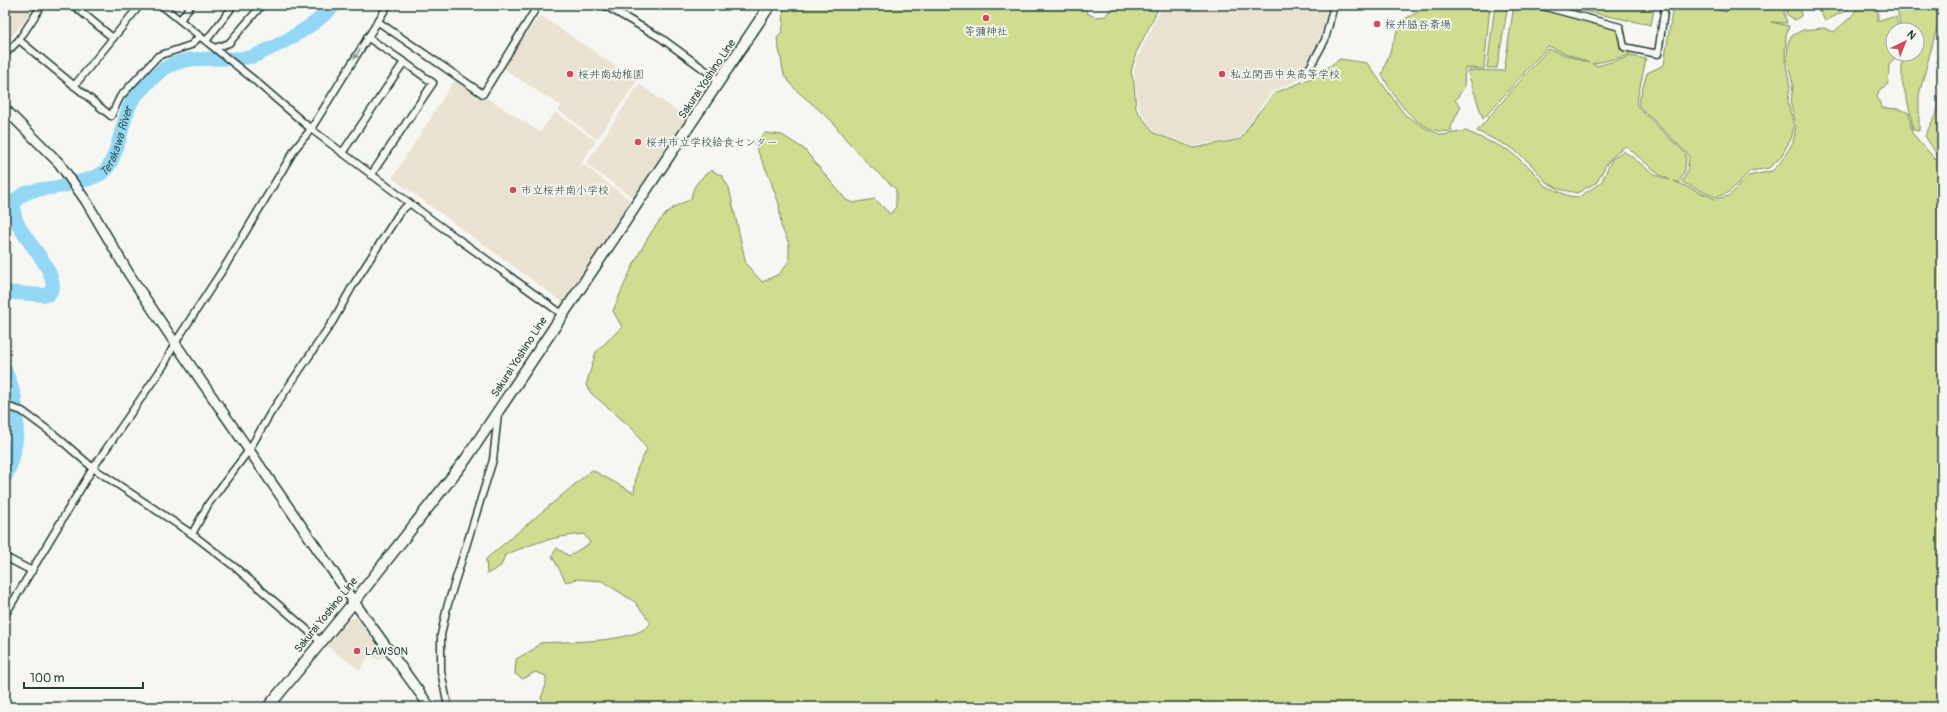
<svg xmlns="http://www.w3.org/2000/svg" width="1947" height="712" viewBox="0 0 1947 712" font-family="Pangolin,'Klee One',sans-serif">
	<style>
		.built { fill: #eae2d1 }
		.green { fill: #d0dc8f; stroke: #788c62 }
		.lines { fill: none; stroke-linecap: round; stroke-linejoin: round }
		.river { stroke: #93d7f5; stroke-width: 14 }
		.street-casing { stroke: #1f3d34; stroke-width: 9 }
		.secondary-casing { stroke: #1f3d34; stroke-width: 12 }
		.primary-casing { stroke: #1f3d34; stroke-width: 13 }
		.street { stroke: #f6f6f2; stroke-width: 6 }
		.secondary { stroke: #f6f6f2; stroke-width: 9 }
		.primary { stroke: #f6f6f2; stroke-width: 10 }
		.oneway { fill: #8a9a93 }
		.poi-dot { fill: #d1495b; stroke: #f6f6f2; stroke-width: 1.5 }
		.labels { text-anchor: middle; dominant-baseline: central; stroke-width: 3.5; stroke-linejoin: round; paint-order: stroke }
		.poi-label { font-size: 11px; fill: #1f3d34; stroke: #f6f6f2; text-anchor: start }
		.street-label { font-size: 11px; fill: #1f3d34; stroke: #f6f6f2 }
		.water-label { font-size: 12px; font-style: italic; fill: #365c5b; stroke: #f6f6f2 }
	</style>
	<rect width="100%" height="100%" fill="#f6f6f2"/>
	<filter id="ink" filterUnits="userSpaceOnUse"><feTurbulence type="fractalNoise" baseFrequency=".025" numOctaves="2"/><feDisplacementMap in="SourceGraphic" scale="8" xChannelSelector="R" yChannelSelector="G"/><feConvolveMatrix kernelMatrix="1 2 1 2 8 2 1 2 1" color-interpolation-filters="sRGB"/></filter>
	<g filter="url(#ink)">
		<g class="built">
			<path d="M5,5H37L5,45Z"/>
			<path d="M1163,5H1330L1307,76L1271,92L1239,138L1194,146L1155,132L1138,107L1134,71L1138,56Z"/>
			<path d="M540,15L637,81L597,139L558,110L561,106L502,68Z"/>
			<path d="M456,78L540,132L555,112L596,141L581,163L633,202L565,304L392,178Z"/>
			<path d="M639,84L690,121L636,200L586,164Z"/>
			<path d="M347,618H357L385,655L379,660L369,655L360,671L326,645Z"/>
		</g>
		<g class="green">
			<path d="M784,5H1084L1088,14L1096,17L1106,16L1113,5H1160L1136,53L1131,72L1134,83L1136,109L1154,133L1194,148L1241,139L1255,117L1275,93L1312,78L1340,59L1367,63L1405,115L1425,128L1442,135L1466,131L1508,150L1531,169L1544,185L1569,196L1579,197L1601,183L1612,159L1623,151C1640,161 1651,176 1670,180L1660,175L1626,146L1618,151L1607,163L1597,182L1577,193L1559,189L1546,182L1530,163L1512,148L1477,131L1548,49L1589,63L1548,46L1483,119L1467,70L1504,71L1514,5H1542L1614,26L1630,55L1592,64L1597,66L1632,56L1646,59L1636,105L1686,154L1685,170L1679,183L1674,181L1715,199L1729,196L1748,176L1772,171L1780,163L1793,143L1796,126L1791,104L1793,85L1787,58L1788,43L1791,36L1803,30L1824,28L1834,32L1852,16L1859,5H1878V21L1886,18L1896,17L1899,30H1893V54H1898L1897,56L1889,64L1888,84L1879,90L1877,97L1882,108L1900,109L1909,113L1912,133L1936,160L1940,159L1925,136L1936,114L1938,96L1942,92V707H547L541,698L546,685V676L535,672L523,679L515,674L516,659L534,649L540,643C566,641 636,644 651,623L635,602L602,581L577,579L566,582L552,556L557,548L569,556L590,543L584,534C552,537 536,542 505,555L501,566L487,574L486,559L592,470L634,493L637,469L647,449L633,429L591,393L586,385L596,352L622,327L613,311C623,286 646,233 665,215C672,208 681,202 691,200C692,185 700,179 711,170L722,176L729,188L746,264L762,282L779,274L789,261V244L781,226L779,204L769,176L754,143L765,133L782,135L804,149L846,200L853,203L875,199L890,214L896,207V189L869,165L844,137L831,120L796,90L784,75L777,38C787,29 782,17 784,5Z"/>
			<path d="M1431,5H1490L1484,69L1465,68L1464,87L1455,101L1461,106L1451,127L1452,131C1419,136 1395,100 1382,74L1401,21Z"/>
			<path d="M1495,5H1508L1497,68H1487Z"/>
			<path d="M1555,5H1655L1651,25Z"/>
			<path d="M1673,5H1693L1727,12L1703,5H1786L1784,13L1787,23L1771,22L1789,26L1786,35L1785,59L1790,86L1788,102L1794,127L1791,139L1780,158L1769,168L1750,171L1728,193L1715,197L1682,182L1687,172L1689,155L1638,105L1647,73L1664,65Z"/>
			<path d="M1788,5H1801V16L1795,20L1786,14Z"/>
			<path d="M1817,5H1853V7L1825,21Z"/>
			<path d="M1899,5H1921L1932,11L1941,12L1919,95V131L1913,130L1911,115L1902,81V54H1917V30H1901L1897,8Z"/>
		</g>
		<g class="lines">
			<g class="river">
				<path id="s1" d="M5,292L43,295L49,294L53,287C51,257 12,233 14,207C15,188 50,189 63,186C75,183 89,180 101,174C117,166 122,118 132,101C137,93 155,76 162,70C191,51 220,63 251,57C256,56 262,52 267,50C293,38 315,25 335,5"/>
				<path d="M5,370C21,402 21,445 5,478"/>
			</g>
			<defs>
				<g id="street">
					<path d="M73,5L113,38"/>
					<path d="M161,5L253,79L311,129L436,223L562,314"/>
					<path d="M604,5L661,38L720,81"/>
					<path d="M1538,5L1620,27L1624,47L1658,54L1665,5"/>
					<path d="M180,20L191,5"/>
					<path d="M377,21L483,94L538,5"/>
					<path d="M19,40L111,116L120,97L158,56L191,45L200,36"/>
					<path d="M206,41L230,10L231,5"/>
					<path d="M215,48L229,43L262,5"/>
					<path d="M5,54L19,40L42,5"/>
					<path d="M1309,69L1325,40L1334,5"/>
					<path d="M74,86L140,5"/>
					<path d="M342,153L404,62L367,37"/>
					<path d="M371,175L433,83L404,62"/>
					<path d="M5,402L9,407L22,411L56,436L93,468L192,534L236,568L320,641"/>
					<path d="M192,534L209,503L249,450L270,414L333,321L352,287L400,212L409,204"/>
					<path d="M5,557L32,571"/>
					<path d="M5,615L93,468L164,365L175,343L227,263L295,149L311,129L388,5"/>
					<path d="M448,707L441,671V635L447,607L493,460L498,414"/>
				</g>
				<path id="secondary" d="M5,109L59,163L86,201L129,274L175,343L354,602L430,707"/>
				<path id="primary" d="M268,707L354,602L466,459L770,5"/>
			</defs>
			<use href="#street" class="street-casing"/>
			<use href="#secondary" class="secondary-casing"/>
			<use href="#primary" class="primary-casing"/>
			<use href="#street" class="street"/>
			<use href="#secondary" class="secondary"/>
			<use href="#primary" class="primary"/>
		</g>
		<defs><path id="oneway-solid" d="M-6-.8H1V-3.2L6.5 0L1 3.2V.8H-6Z"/></defs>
		<use class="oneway" href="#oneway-solid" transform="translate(357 54) rotate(121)"/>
	</g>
	<g class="poi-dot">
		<circle cx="986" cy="18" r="4"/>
		<circle cx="1377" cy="24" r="4"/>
		<circle cx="570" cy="74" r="4"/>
		<circle cx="1222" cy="74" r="4"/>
		<circle cx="638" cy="142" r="4"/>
		<circle cx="513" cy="190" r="4"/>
		<circle cx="357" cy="651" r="4"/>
	</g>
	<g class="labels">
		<g class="poi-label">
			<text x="1385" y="24">桜井脇谷斎場</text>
			<text x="986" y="31" text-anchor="middle">等彌神社</text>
			<text x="578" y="74">桜井南幼稚園</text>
			<text x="1230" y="74">私立関西中央高等学校</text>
			<text x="646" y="142">桜井市立学校給食センター</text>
			<text x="521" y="190">市立桜井南小学校</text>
			<text x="365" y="651">LAWSON</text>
		</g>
		<g class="street-label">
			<text transform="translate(707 79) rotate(-56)">Sakurai Yoshino Line</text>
			<text transform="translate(519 357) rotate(-57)">Sakurai Yoshino Line</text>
			<text transform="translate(326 615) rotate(-51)">Sakurai Yoshino Line</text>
		</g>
		<g class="water-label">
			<text stroke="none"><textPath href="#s1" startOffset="277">Terakawa River</textPath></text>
		</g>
	</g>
	<rect width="1947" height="712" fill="none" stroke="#f6f6f2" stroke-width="20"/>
	<rect x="10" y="10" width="1927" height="692" fill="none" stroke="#1f3d34" stroke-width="1.5" filter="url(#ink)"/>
	<g transform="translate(1905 42) rotate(43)"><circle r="19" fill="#f6f6f2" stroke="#a0aca6"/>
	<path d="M0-3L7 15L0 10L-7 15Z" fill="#d1495b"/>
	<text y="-6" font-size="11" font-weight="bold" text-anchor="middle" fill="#1f3d34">N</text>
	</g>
	<path d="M24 682v6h119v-6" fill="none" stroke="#1f3d34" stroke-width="2"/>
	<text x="30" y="682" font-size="12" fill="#1f3d34" stroke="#f6f6f2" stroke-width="3" paint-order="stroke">100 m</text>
</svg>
